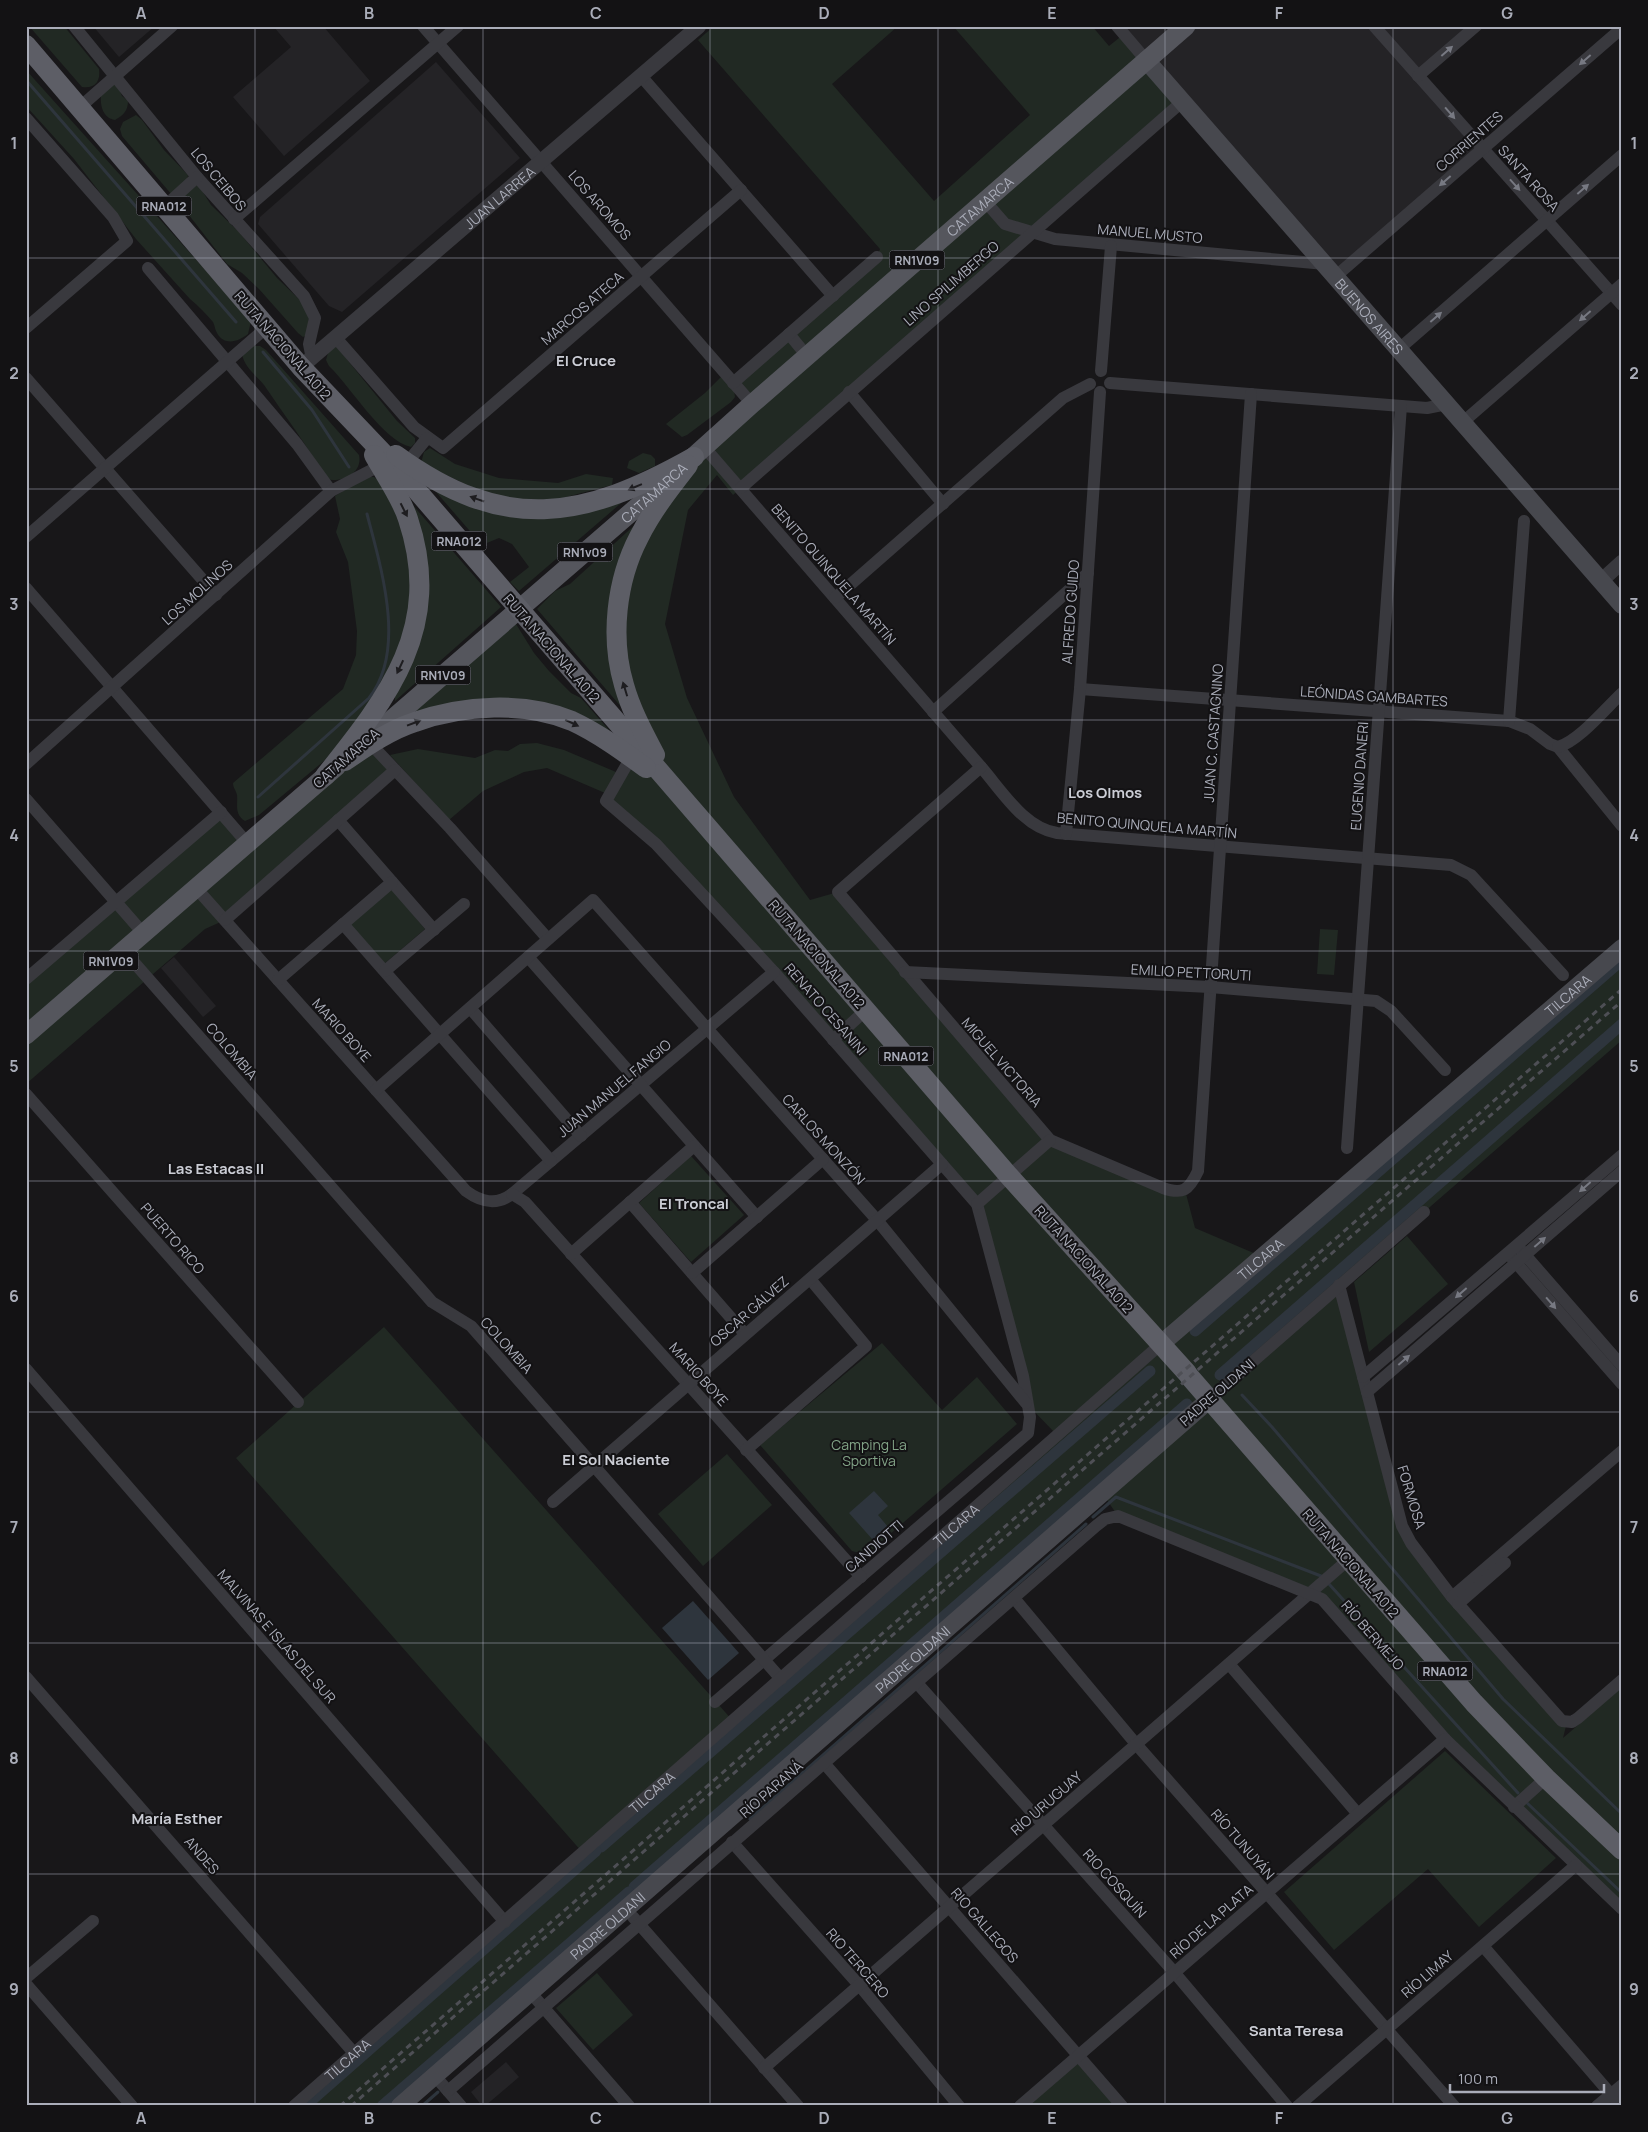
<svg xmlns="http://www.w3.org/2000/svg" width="1648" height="2132" viewBox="0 0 1648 2132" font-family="Manrope,sans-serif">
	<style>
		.built { fill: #242326 }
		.green { fill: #212923 }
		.water { fill: #2e353d }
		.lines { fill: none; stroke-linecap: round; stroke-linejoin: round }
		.stream { stroke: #2e353d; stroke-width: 3 }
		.canal { stroke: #2e353d; stroke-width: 11 }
		.minor { stroke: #39393e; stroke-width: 12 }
		.tertiary { stroke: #39393e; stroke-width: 15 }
		.secondary { stroke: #47484e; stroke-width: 18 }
		.primary { stroke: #55565d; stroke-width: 19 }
		.trunk { stroke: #5d5e66; stroke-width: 20 }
		.rail { stroke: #4e4f55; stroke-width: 3; stroke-dasharray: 6 5; stroke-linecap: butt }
		.oneway { fill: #777982 }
		.oneway2 { fill: #1e1d20 }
		.grid { fill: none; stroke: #aaadb9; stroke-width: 1; stroke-opacity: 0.55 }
		.labels { text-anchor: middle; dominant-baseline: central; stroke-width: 4; stroke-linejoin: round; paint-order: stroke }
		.shield { fill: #131214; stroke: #7d7e88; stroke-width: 1 }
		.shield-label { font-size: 12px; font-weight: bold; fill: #aaadb9 }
		.street-label { font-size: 14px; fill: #aaadb9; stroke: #131214 }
		.park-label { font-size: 14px; fill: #82a387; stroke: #131214 }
		.neighbourhood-label { font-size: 15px; font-weight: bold; fill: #cbcdd5; stroke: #131214 }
		.neatline { fill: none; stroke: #aaadb9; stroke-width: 2 }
		.grid-label { font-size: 16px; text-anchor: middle; font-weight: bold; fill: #aaadb9 }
	</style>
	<rect width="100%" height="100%" fill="#181719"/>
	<g class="built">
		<path d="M93,26H155L119,57Z"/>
		<path d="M273,26H323L370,81L284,156L233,97L291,47Z"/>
		<path d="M1117,26H1476L1419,76L1482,149L1336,276Z"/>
		<path d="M436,62L520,158L342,312L329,306L258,224L260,217Z"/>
		<path d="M174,957L216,1006L203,1017L161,968Z"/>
		<path d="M506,2062L519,2077L485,2106H482L471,2092Z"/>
	</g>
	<g class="green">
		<path d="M29,26H64L99,69C101,82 94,89 82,87Z"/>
		<path d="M714,26H898L832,84L934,201L1030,115L953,26H1092L1109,46L1124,34L1183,101L733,495L717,475L688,510L665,624L687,698L734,797L810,900L838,892L1050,1140L1185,1190L1195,1228L1263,1257L1622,948V1040L1339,1286L1411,1543L1567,1722L1563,1738L1622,1687V1909L1514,1807L1322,1599L1118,1516L1102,1493L400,2106H294L583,1853L236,1458L384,1327L733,1721L1057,1435L1026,1403L977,1203L774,972L606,801L631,757L617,628L655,508L751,404L733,383L877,257L880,249L698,40Z"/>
		<path d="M26,70L251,321L248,334C239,341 225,347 217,333C215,330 215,326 213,322C206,314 199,306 190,299L136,239L74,159L26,106Z"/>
		<path d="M113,83L118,86L122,96L128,101C128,110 124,115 115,120C103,118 100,106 101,95Z"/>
		<path d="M136,115L142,120L164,150L188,175L187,182L172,195L122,136L120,129L123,122Z"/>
		<path d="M196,185L201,189L211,205L239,232L277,278L301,301L309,318L307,335L303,337L298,333L259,289L242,273L227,264L178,201Z"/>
		<path d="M250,346H260L266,350L359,455C363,473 342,483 326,479C308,446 285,416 264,385C256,375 244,367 242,354Z"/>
		<path d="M336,346L397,421L415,438V443L411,447C383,441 351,387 329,366L326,360L328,353Z"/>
		<path d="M722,376L734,390L735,397L731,402L687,435L682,437L666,424L705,393Z"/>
		<path d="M430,448L455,464L499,478L558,483L586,474L613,478L612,485L551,501L503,502L421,463L424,452Z"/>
		<path d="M643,453L651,455L655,459V466L639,473L627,468L629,461Z"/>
		<path d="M365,477H374L383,484L397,510L414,579L398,664L343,739L324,761L259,815L245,821C234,814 238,805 237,795C236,790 233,788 233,783L343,689L356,655L357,631L348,562L336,532L340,519L335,496Z"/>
		<path d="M430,485L476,505L627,498L519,591L510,582L529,567L512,544L499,538L482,545Z"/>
		<path d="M411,503L501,607L395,701V693L411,656Z"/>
		<path d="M638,522L628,549L623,709L537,609L555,591L570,584Z"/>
		<path d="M516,624L534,653L549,671L571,693L581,698L609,730L603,732L568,715H410Z"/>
		<path d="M537,743L564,750L616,772L605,793L547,768L524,772L483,791L449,820L390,755L418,749L475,758L495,750L508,751L520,744Z"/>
		<path d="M370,744L395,770L225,920L205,929L26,1084V979L221,812L249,844Z"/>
		<path d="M391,888L425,929L384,964L350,924Z"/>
		<path d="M1320,929L1338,930L1334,975L1317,974Z"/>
		<path d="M691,1156L744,1215L691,1262L639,1203Z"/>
		<path d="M1407,1236L1448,1284L1369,1352L1354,1282Z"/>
		<path d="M882,1343L942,1410L977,1377L1017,1424L866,1555L852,1551L760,1445Z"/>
		<path d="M727,1454L772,1505L703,1566L658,1514Z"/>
		<path d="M1445,1751L1556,1858L1479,1927L1428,1869L1334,1950L1284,1892Z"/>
		<path d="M597,1973L633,2015L593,2050L556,2008Z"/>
		<path d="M1079,2062L1117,2106H1023Z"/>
	</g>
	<g class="water">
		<path d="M874,1491L888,1506L878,1515L888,1527L873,1540L849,1513Z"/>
		<path d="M693,1601L739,1653L708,1680L662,1628Z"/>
	</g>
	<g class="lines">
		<g class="stream">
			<path d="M26,80L236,322"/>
			<path d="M263,352L312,410L349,467"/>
			<path d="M258,797L369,698C407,650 381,568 367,514"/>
			<path d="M1242,1395L1272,1427L1503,1699L1622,1814"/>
			<path d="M1093,1517L1116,1497L1321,1576"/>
			<path d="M1329,1584L1518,1793"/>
			<path d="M1526,1802L1622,1893"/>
			<path d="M750,1819L1086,1524"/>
			<path d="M422,2106L438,2092"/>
		</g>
		<g class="canal">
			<path d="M1195,1331L1622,960"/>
			<path d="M1220,1375L1622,1024"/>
			<path d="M601,1847L1150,1371"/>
			<path d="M634,1887L1187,1404"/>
			<path d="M305,2106L596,1851"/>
			<path d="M382,2106L629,1892"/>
		</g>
		<g class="minor">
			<path d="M74,26L197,177L304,296L315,318L309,344L312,359"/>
			<path d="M423,26L752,404"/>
			<path d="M1117,26L1146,60"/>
			<path d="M1374,26L1622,305"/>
			<path d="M641,76L833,296"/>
			<path d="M1418,76L1476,26"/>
			<path d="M79,108L172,26"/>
			<path d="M26,118L113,217L127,241L26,328"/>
			<path d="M985,201L1005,224L1055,239L1325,264"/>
			<path d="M164,207L197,177"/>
			<path d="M234,219L458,26"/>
			<path d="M148,268L297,444L331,491"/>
			<path d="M1336,276L1622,28"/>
			<path d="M789,334L807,356"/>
			<path d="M336,338L414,427L443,448L741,190"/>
			<path d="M1399,349L1622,155"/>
			<path d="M1101,371L1111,246"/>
			<path d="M26,378L216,595"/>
			<path d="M733,383L877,257"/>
			<path d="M1110,383L1427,408L1447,404"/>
			<path d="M849,392L943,504"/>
			<path d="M1463,422L1622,284"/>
			<path d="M705,448L981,767C1002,791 1024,828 1057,833L1451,865L1471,875L1563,975"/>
			<path d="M407,463L427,438"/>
			<path d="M741,488L1183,101"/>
			<path d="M26,537L267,327"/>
			<path d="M26,588L248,844"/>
			<path d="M835,598L1063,398L1090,384"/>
			<path d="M1080,689L1509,721L1530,729L1550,744L1558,747L1622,826"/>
			<path d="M933,712L1088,573"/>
			<path d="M1509,721L1524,521"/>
			<path d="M367,740L450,828L548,939"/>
			<path d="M1558,747C1579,741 1605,709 1622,693"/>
			<path d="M634,752L606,801L656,844L774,972L977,1204L1023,1376L1030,1417L1028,1433L715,1702"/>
			<path d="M26,764L331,491L385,463"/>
			<path d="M981,767L838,892L1050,1140L1163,1188C1183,1195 1189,1190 1198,1171L1251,394"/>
			<path d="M26,799L143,933"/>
			<path d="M338,820L434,930"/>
			<path d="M1066,834L1080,689L1100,392"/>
			<path d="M196,888L466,1191C481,1202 496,1206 512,1194L774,972"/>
			<path d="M225,920L395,770"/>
			<path d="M343,924L551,1161"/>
			<path d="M124,951L432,1302L471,1326L781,1679"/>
			<path d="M528,957L757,1217"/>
			<path d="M385,971L464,904"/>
			<path d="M905,972L1210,987L1376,1001L1391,1011L1445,1070"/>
			<path d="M26,979L221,812"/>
			<path d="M278,980L392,882"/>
			<path d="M470,1008L581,1136"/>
			<path d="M833,1040L866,1010"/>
			<path d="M376,1090L593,900L877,1220L1026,1403"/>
			<path d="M26,1094L298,1402"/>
			<path d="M1347,1148L1401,406"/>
			<path d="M512,1194L525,1202L861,1577"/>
			<path d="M630,1202L745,1334"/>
			<path d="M977,1204L1050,1140"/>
			<path d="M1520,1249L1622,1366"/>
			<path d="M571,1254L694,1146"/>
			<path d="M1511,1257L1622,1384"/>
			<path d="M692,1273L823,1159"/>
			<path d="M1339,1285L1402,1526L1411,1543L1452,1597L1562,1721L1572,1722L1578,1718L1622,1680"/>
			<path d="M26,1369L505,1922"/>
			<path d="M1363,1377L1622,1155"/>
			<path d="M1367,1392L1622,1171"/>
			<path d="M1210,1399L1424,1212"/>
			<path d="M746,1450L866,1346L810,1279"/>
			<path d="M553,1502L942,1164"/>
			<path d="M1452,1597L1622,1451"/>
			<path d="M1014,1598L1136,1744L1454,2106"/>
			<path d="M1458,1604L1505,1563"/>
			<path d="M1229,1664L1358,1814"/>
			<path d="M26,1677L354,2053"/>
			<path d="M917,1683L1174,1972L1287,2106"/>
			<path d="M824,1763L1122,2106"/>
			<path d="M1514,1807L1546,1778"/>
			<path d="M732,1842L859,1985L959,2106"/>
			<path d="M633,1917L798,2106"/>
			<path d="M1483,1946L1621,2106"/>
			<path d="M26,1978L93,1921"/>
			<path d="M26,1984L132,2106"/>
			<path d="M531,1993L629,2106"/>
			<path d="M764,2068L1348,1560"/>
			<path d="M435,2076L461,2106"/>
			<path d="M448,2091L1096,1526L1105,1519L1118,1516L1322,1599L1445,1739L1622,1909"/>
			<path id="s1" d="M294,2106L1161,1344"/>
			<path d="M1020,2106L1445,1739"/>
			<path d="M1298,2106L1576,1865"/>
			<path d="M1597,2106L1622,2085"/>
		</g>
		<g class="tertiary">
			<path id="s2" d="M301,367L699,26"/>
			<path d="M1601,581L1622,562"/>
		</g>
		<g class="secondary">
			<path id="s3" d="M1146,60L1622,605"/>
			<path id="s4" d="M1161,1344L1622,948"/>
			<path id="s5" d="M400,2106L1210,1399"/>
		</g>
		<g class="primary">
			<path id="s6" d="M368,740L651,495L752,404L1186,26"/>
			<path d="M26,1035L337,766"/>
		</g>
		<g class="trunk">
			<path d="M26,45L301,367L400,471L1009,1176L1187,1373"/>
			<path d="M396,455C505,534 582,520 694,457"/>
			<path d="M655,755C643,732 631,710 624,685C610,638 616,581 639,537C652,511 670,488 688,465"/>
			<path d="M345,761C367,746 390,730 415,722C463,705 525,701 572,721C598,733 624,752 646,768"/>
			<path d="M325,776C389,696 444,627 408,519C401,497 385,475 374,455"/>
			<path d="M1189,1376L1474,1703L1546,1778L1622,1850"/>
		</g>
		<g class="rail">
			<path d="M340,2106L1622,989"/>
			<path d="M351,2106L1622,1001"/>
		</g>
	</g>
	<defs><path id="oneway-solid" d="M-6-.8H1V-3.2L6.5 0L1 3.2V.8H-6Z" transform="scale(1.25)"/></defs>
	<g class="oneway">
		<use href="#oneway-solid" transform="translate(1447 51) rotate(-41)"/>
		<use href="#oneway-solid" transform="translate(1585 60) rotate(139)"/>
		<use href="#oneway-solid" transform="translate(1450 113) rotate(49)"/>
		<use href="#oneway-solid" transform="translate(1445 181) rotate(139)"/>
		<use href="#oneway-solid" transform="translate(1515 185) rotate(48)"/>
		<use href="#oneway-solid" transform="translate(1583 189) rotate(-41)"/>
		<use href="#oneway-solid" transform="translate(1585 316) rotate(139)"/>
		<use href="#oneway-solid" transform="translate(1436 317) rotate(-41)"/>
		<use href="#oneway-solid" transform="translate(1585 1187) rotate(139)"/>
		<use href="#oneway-solid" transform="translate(1540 1242) rotate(-41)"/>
		<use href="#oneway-solid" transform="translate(1461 1293) rotate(139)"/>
		<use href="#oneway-solid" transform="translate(1551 1303) rotate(49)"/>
		<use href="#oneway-solid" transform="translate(1404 1360) rotate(-41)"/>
	</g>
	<g class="oneway2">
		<use href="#oneway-solid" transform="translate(635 487) rotate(157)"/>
		<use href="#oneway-solid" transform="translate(477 499) rotate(-161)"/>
		<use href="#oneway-solid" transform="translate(404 510) rotate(63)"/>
		<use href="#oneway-solid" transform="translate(400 667) rotate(115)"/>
		<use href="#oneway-solid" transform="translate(625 689) rotate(-107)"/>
		<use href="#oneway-solid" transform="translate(414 723) rotate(-21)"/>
		<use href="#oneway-solid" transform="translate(572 723) rotate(25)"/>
	</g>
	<path class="grid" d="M255,26V2106M483,26V2106M710,26V2106M938,26V2106M1165,26V2106M1393,26V2106M26,258H1622M26,489H1622M26,720H1622M26,951H1622M26,1181H1622M26,1412H1622M26,1643H1622M26,1874H1622"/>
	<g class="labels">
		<g class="shield">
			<rect x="136.5" y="196.5" width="55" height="19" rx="4"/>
			<rect x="889.5" y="250.5" width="55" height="19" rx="4"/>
			<rect x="431.5" y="531.5" width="55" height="19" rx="4"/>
			<rect x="557.5" y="542.5" width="55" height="19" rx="4"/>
			<rect x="415.5" y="665.5" width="55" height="19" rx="4"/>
			<rect x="83.5" y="951.5" width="55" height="19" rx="4"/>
			<rect x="878.5" y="1046.5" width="55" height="19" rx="4"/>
			<rect x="1417.5" y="1661.5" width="55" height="19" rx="4"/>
		</g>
		<g class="shield-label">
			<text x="164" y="206">RNA012</text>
			<text x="917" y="260">RN1V09</text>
			<text x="459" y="541">RNA012</text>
			<text x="585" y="552">RN1v09</text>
			<text x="443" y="675">RN1V09</text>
			<text x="111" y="961">RN1V09</text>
			<text x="906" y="1056">RNA012</text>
			<text x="1445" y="1671">RNA012</text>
		</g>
		<g class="street-label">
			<text transform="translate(1469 141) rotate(-41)">CORRIENTES</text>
			<text transform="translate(1529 178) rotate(48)">SANTA ROSA</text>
			<text transform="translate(219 179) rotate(50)">LOS CEIBOS</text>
			<text stroke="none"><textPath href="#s2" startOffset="261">JUAN LARREA</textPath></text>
			<text transform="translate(600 205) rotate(49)">LOS AROMOS</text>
			<text stroke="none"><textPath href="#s6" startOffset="812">CATAMARCA</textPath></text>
			<text transform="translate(1150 233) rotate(5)">MANUEL MUSTO</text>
			<text transform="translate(951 283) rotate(-41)">LINO SPILIMBERGO</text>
			<text transform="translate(582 308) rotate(-41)">MARCOS ATECA</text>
			<text stroke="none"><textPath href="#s3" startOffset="340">BUENOS AIRES</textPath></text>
			<text transform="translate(283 345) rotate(49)">RUTA NACIONAL A012</text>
			<text stroke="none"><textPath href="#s6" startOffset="378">CATAMARCA</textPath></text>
			<text transform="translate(834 574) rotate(49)">BENITO QUINQUELA MARTÍN</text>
			<text transform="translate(197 592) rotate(-42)">LOS MOLINOS</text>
			<text transform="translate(1070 612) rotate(-86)">ALFREDO GUIDO</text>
			<text transform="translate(552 648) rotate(49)">RUTA NACIONAL A012</text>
			<text transform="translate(1374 696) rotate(4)">LEÓNIDAS GAMBARTES</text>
			<text transform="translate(1213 733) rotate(-86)">JUAN C. CASTAGNINO</text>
			<text transform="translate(346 758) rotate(-41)">CATAMARCA</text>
			<text transform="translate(1359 776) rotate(-86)">EUGENIO DANERI</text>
			<text transform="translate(1147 825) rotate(5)">BENITO QUINQUELA MARTÍN</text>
			<text transform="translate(817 954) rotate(49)">RUTA NACIONAL A012</text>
			<text transform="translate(1191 972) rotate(3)">EMILIO PETTORUTI</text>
			<text stroke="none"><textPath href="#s4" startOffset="536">TILCARA</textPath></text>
			<text transform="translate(826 1009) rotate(49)">RENATO CESANINI</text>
			<text transform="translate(342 1030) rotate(48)">MARIO BOYE</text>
			<text transform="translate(232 1051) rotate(49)">COLOMBIA</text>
			<text transform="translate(1002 1062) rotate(49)">MIGUEL VICTORIA</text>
			<text transform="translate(614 1088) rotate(-40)">JUAN MANUEL FANGIO</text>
			<text transform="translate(824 1139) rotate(48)">CARLOS MONZÓN</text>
			<text transform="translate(173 1238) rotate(49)">PUERTO RICO</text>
			<text stroke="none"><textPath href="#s4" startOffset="131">TILCARA</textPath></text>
			<text transform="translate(1084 1259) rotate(48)">RUTA NACIONAL A012</text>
			<text transform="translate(749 1311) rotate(-41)">OSCAR GÁLVEZ</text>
			<text transform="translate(507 1345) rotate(48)">COLOMBIA</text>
			<text transform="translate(699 1374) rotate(48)">MARIO BOYE</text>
			<text transform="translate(1217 1392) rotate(-41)">PADRE OLDANI</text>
			<text transform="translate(1412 1497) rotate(73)">FORMOSA</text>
			<text stroke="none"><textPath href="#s1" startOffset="881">TILCARA</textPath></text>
			<text transform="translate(874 1546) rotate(-41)">CANDIOTTI</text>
			<text transform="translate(1351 1563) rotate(49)">RUTA NACIONAL A012</text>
			<text transform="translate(1373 1635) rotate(49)">RÍO BERMEJO</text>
			<text transform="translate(277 1636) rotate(49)">MALVINAS E ISLAS DEL SUR</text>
			<text stroke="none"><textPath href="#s5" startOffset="680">PADRE OLDANI</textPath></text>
			<text transform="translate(771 1789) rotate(-41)">RÍO PARANÁ</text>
			<text stroke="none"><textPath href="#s1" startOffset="476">TILCARA</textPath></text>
			<text transform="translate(1046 1803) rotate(-41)">RÍO URUGUAY</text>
			<text transform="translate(1243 1844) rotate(49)">RÍO TUNUYÁN</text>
			<text transform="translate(202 1855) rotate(49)">ANDES</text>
			<text transform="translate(1115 1883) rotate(48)">RIO COSQUÍN</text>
			<text transform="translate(1211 1921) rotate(-41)">RÍO DE LA PLATA</text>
			<text transform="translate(985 1925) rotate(49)">RIO GALLEGOS</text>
			<text stroke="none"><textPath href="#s5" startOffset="275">PADRE OLDANI</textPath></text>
			<text transform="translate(858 1963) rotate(49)">RIO TERCERO</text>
			<text transform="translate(1427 1974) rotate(-41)">RÍO LIMAY</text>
			<text stroke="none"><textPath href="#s1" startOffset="71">TILCARA</textPath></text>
		</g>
		<g class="park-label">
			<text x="869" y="1444">Camping La<tspan x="869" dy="16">Sportiva</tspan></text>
		</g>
		<g class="neighbourhood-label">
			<text x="586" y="360">El Cruce</text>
			<text x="1105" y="792">Los Olmos</text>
			<text x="216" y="1168">Las Estacas II</text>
			<text x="694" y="1203">El Troncal</text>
			<text x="616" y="1459">El Sol Naciente</text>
			<text x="177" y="1818">María Esther</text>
			<text x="1296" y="2030">Santa Teresa</text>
		</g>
	</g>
	<rect width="1648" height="2132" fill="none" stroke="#131214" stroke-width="55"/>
	<path d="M1450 2084v8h154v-8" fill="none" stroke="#aaadb9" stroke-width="2.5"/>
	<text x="1458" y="2084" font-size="15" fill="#aaadb9" stroke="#131214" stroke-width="4" paint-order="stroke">100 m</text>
	<rect x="28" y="28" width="1592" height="2076" class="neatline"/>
	<g class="grid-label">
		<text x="141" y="19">A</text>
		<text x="369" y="19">B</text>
		<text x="596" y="19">C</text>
		<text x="824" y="19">D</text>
		<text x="1052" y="19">E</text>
		<text x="1279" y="19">F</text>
		<text x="1507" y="19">G</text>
		<text x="14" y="149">1</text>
		<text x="1634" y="149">1</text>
		<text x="14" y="379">2</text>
		<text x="1634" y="379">2</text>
		<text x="14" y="610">3</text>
		<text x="1634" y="610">3</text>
		<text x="14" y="841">4</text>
		<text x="1634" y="841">4</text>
		<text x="14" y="1072">5</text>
		<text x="1634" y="1072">5</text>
		<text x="14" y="1302">6</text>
		<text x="1634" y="1302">6</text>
		<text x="14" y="1533">7</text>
		<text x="1634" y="1533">7</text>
		<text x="14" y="1764">8</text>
		<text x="1634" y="1764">8</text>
		<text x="14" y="1995">9</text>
		<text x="1634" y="1995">9</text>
		<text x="141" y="2124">A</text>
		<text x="369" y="2124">B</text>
		<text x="596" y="2124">C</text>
		<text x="824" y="2124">D</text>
		<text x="1052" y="2124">E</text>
		<text x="1279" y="2124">F</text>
		<text x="1507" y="2124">G</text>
	</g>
</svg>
